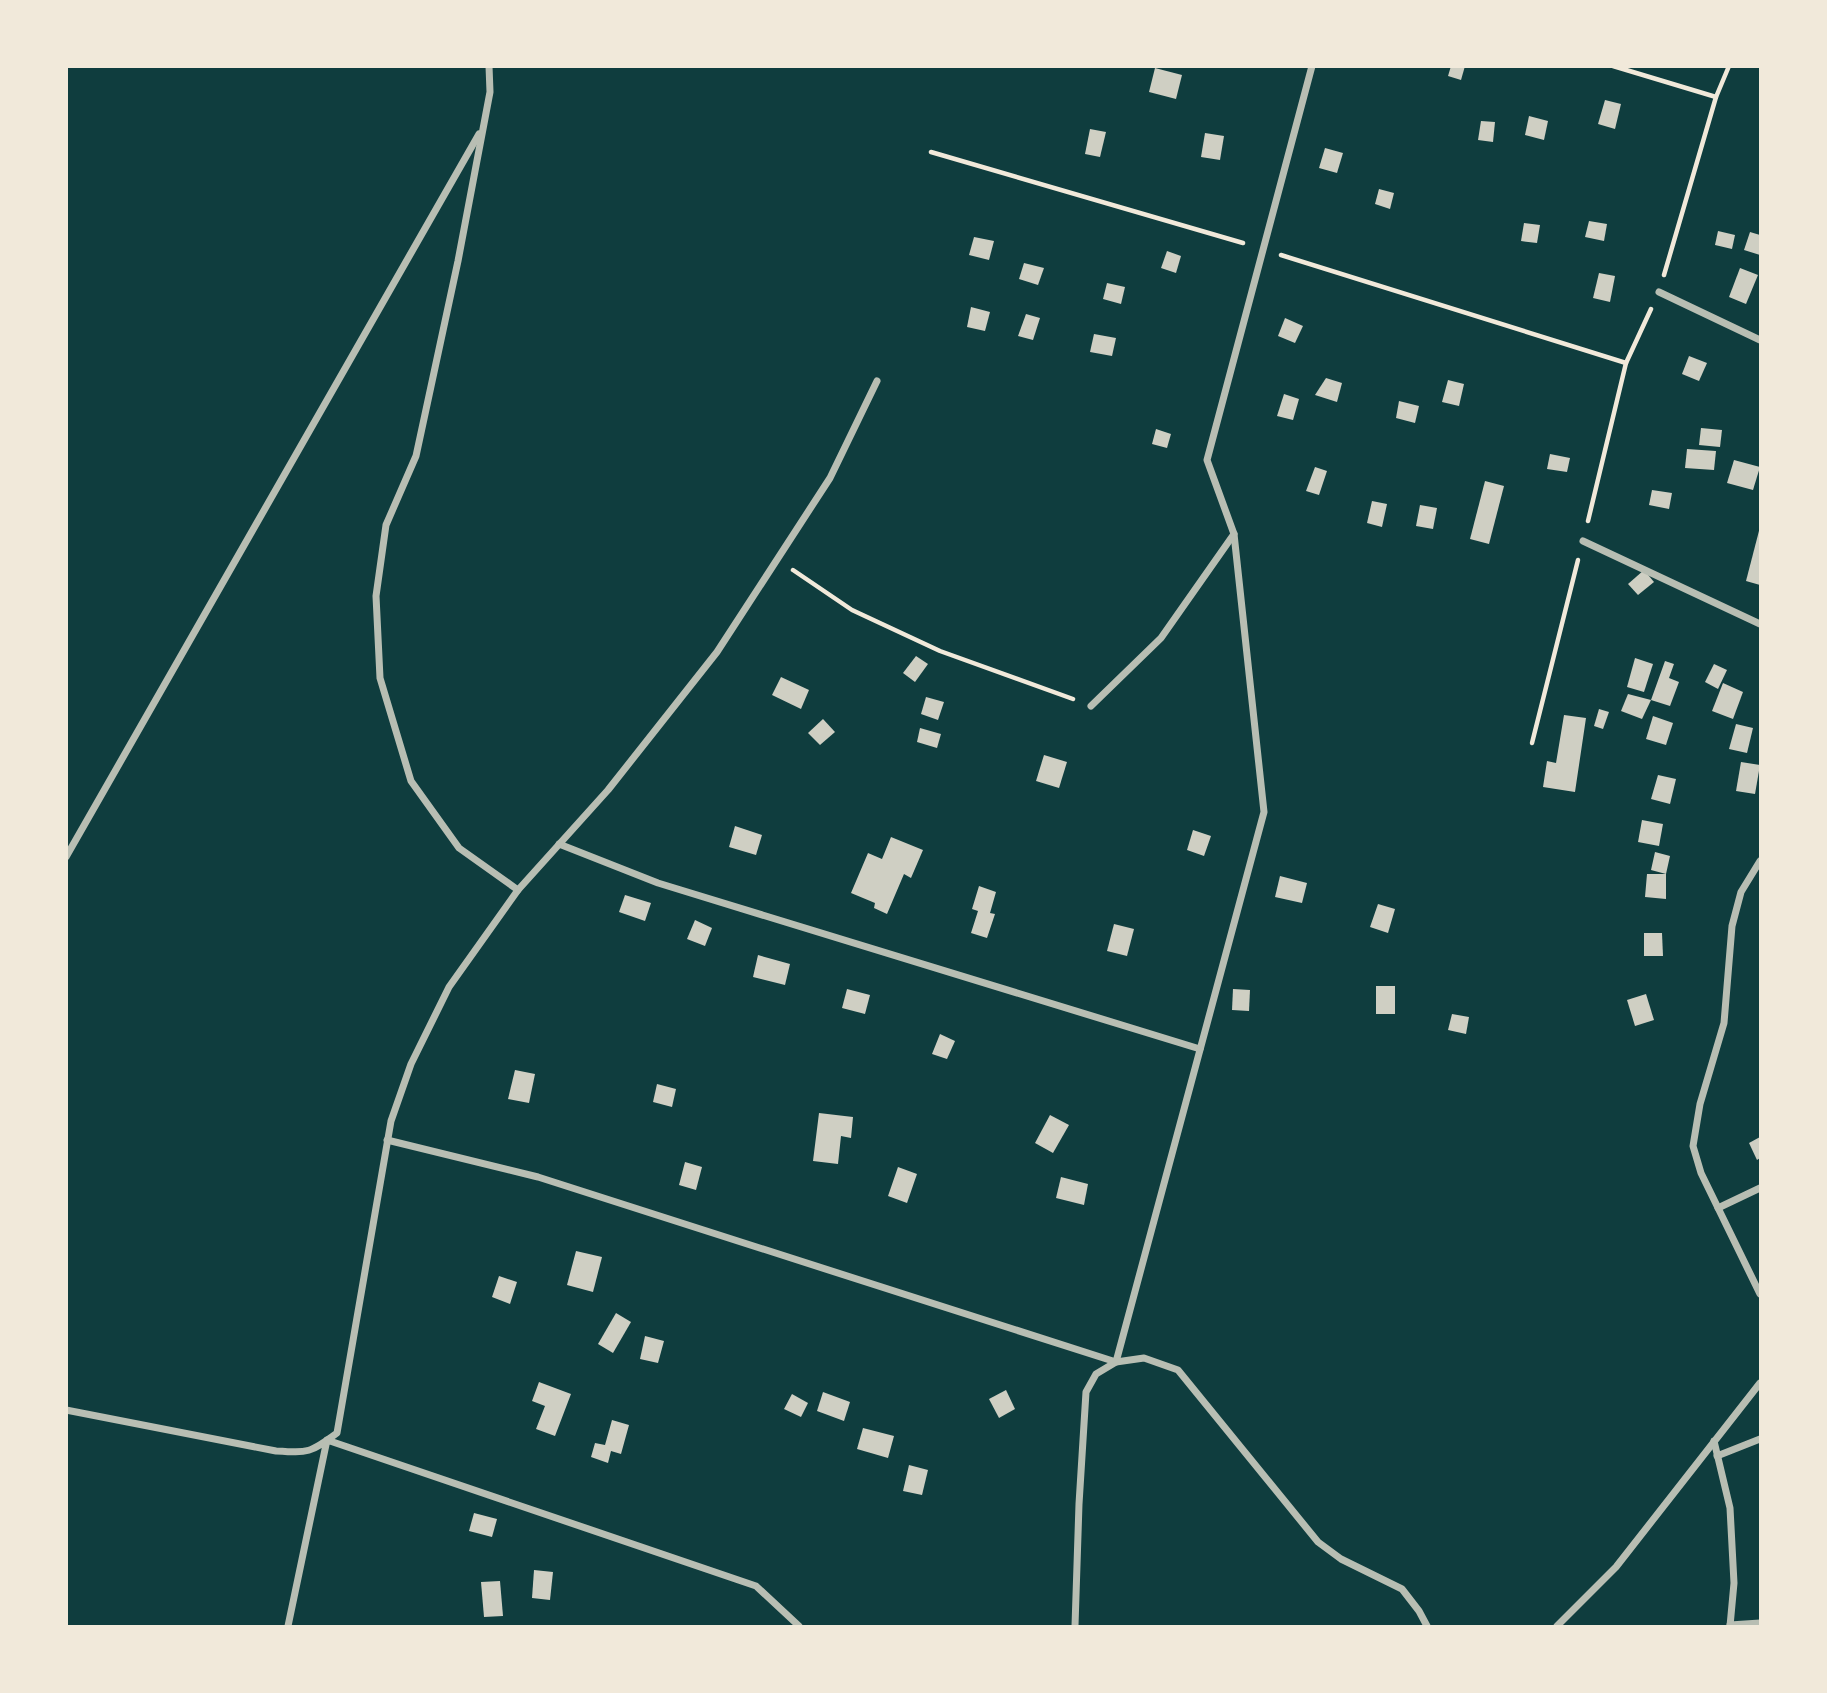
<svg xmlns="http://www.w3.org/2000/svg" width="1827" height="1693" viewBox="0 0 1827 1693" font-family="Arial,sans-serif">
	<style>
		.building { fill: #cfcfc3 }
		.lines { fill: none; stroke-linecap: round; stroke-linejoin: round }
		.path { stroke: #f1e9da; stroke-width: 4.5 }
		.minor { stroke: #b8beb3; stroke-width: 7 }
	</style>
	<rect width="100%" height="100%" fill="#0f3d3e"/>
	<g class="building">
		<path d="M1451,66H1465L1461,80L1448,76Z"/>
		<path d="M1155,68L1182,75L1176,99L1149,92Z"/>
		<path d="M1605,100L1621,104L1615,129L1598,124Z"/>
		<path d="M1529,116L1548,121L1544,140L1525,135Z"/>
		<path d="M1481,121L1495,122L1493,142L1478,140Z"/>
		<path d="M1090,129L1106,132L1100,157L1085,154Z"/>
		<path d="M1205,133L1224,136L1220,160L1201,157Z"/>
		<path d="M1325,148L1343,153L1337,173L1319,168Z"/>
		<path d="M1379,189L1394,193L1390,209L1375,204Z"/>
		<path d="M1589,221L1607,224L1604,241L1585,237Z"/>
		<path d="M1524,223L1540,225L1537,243L1521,241Z"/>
		<path d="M1718,231L1735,235L1732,249L1715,245Z"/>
		<path d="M1750,232L1760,235V255L1744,250Z"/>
		<path d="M974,237L994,241L989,260L969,255Z"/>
		<path d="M1167,251L1181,256L1176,273L1161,268Z"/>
		<path d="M1024,263L1044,268L1038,285L1019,279Z"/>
		<path d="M1740,268L1758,275L1746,304L1729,297Z"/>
		<path d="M1599,273L1615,276L1610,302L1593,298Z"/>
		<path d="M1107,283L1125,287L1121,304L1103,299Z"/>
		<path d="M971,307L990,312L985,331L967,327Z"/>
		<path d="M1026,314L1040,318L1033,340L1018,336Z"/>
		<path d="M1285,318L1303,326L1295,343L1278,336Z"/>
		<path d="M1094,334L1116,338L1112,356L1090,352Z"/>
		<path d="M1689,356L1707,363L1699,381L1682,374Z"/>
		<path d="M1326,378L1342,383L1337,402L1315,395Z"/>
		<path d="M1448,380L1464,384L1459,406L1442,402Z"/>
		<path d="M1284,394L1299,399L1293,420L1277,416Z"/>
		<path d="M1399,401L1419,406L1415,423L1396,418Z"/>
		<path d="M1701,428L1722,430L1720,447L1699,445Z"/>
		<path d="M1156,429L1171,434L1167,448L1152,444Z"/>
		<path d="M1687,449L1716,451L1714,470L1685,468Z"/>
		<path d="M1550,454L1570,458L1567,472L1547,469Z"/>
		<path d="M1734,460L1760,467L1753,490L1727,483Z"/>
		<path d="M1315,467L1327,471L1319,495L1306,491Z"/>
		<path d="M1485,481L1504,486L1489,544L1470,539Z"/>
		<path d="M1652,490L1672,493L1669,509L1649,505Z"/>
		<path d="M1372,501L1387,504L1382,527L1367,523Z"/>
		<path d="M1420,505L1437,508L1433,529L1416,526Z"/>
		<path d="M1760,527V585L1746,581Z"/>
		<path d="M1644,570L1654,582L1638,595L1628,584Z"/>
		<path d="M916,656L928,664L915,682L903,673Z"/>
		<path d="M1635,658L1653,664L1644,692L1627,687Z"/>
		<path d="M1665,661L1674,664L1669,678L1679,682L1670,706L1651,700Z"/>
		<path d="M1714,664L1727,670L1718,689L1705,682Z"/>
		<path d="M781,677L809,690L801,709L772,695Z"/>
		<path d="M1723,683L1743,692L1733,719L1712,711Z"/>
		<path d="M1628,694L1651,700L1642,719L1621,711Z"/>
		<path d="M926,697L944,702L938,720L921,714Z"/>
		<path d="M1599,709L1609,712L1603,729L1594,726Z"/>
		<path d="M1564,715L1586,718L1575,792L1543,787L1547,761L1556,763Z"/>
		<path d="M1653,716L1673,723L1666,745L1646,739Z"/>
		<path d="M823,719L835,732L820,745L808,733Z"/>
		<path d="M1736,724L1753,728L1747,753L1729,749Z"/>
		<path d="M920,728L941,734L937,748L917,742Z"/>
		<path d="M1044,755L1067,762L1059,788L1036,781Z"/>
		<path d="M1741,762L1760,765L1755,794L1736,791Z"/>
		<path d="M1658,775L1676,779L1670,804L1651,799Z"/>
		<path d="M1642,820L1663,824L1659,846L1638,842Z"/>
		<path d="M735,826L762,835L756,855L729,847Z"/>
		<path d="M1193,830L1211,836L1204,856L1187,850Z"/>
		<path d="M891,837L923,850L911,878L904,874L887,914L874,908L875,903L851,893L868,853L882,859Z"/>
		<path d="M1655,852L1670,856L1666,874V899L1645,897L1647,874H1666L1651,870Z"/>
		<path d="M1280,876L1307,883L1302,903L1275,897Z"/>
		<path d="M979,886L996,892L990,913L995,914L987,938L971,933L978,911L972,909Z"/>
		<path d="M625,895L651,903L645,921L619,912Z"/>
		<path d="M1378,904L1395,909L1388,933L1370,927Z"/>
		<path d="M695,920L712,928L705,946L687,939Z"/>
		<path d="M1114,924L1134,929L1127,956L1107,951Z"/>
		<path d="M1644,933H1662L1663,956H1644Z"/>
		<path d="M758,955L790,964L785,985L753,977Z"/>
		<rect x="1376" y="986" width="19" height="28"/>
		<path d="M847,989L870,995L865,1014L842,1008Z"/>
		<path d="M1233,989L1250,990L1249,1011L1232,1010Z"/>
		<path d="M1646,994L1654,1020L1635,1026L1627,1000Z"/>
		<path d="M1452,1014L1469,1017L1466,1034L1448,1030Z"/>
		<path d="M940,1034L955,1041L947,1059L932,1054Z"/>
		<path d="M515,1070L535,1074L529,1103L508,1099Z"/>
		<path d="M657,1084L676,1089L672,1107L653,1102Z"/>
		<path d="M819,1113L853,1117L851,1138L841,1136L838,1164L813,1161Z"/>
		<path d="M1050,1115L1069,1125L1053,1153L1035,1143Z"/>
		<path d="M1760,1137V1158L1757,1160L1749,1143Z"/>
		<path d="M685,1162L702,1167L696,1190L679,1185Z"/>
		<path d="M898,1167L917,1174L907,1203L888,1196Z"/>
		<path d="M1061,1177L1088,1184L1084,1205L1056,1198Z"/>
		<path d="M576,1251L602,1257L593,1292L567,1285Z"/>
		<path d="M499,1276L517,1282L510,1304L492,1297Z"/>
		<path d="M616,1313L631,1322L613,1353L598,1344Z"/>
		<path d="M645,1336L664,1341L658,1363L640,1359Z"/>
		<path d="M539,1382L571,1394L555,1436L536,1429L545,1406L532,1401Z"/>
		<path d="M1006,1390L1015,1409L999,1418L989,1399Z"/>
		<path d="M823,1392L850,1402L844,1421L817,1411Z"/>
		<path d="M792,1394L808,1403L801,1417L784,1409Z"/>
		<path d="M612,1420L629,1425L621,1454L611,1451L608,1463L591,1457L595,1443L605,1445Z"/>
		<path d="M863,1428L894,1436L888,1458L857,1449Z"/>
		<path d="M909,1465L928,1470L922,1495L903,1491Z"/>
		<path d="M474,1513L497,1519L492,1537L469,1531Z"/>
		<path d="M534,1570L553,1572L550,1600L532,1598Z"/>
		<path d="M500,1581L503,1616L484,1617L481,1582Z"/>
	</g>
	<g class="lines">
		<g class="path">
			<path d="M1613,66L1716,97"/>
			<path d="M931,152L1243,243"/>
			<path d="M1281,255L1626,363"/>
			<path d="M1664,275L1716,97L1729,66"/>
			<path d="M1588,521L1626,363L1651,309"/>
			<path d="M793,570L852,610L940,651L1073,699"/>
			<path d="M1532,743L1578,560"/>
		</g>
		<g class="minor">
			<path d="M489,66L490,92L458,261L416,456L386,525L376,596L380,678L411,781L459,848L518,890"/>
			<path d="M1659,292L1760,340"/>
			<path d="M1583,541L1760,624"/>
			<path d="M1091,706L1161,638L1234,534"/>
			<path d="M559,844L658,883L1200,1049"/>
			<path d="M66,857L479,134"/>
			<path d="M1760,861L1741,892L1732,926L1724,1023L1700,1104L1693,1146L1701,1173L1760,1294"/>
			<path d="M387,1140L538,1177L1116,1362L1264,812L1234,534L1207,460L1312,66"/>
			<path d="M1718,1208L1760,1188"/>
			<path d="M66,1410L276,1451C309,1453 310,1453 337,1433L391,1121L411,1064L449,987L518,890L608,790L717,652L830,478L877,381"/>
			<path d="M1714,1441L1730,1508L1734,1583L1730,1626"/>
			<path d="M1717,1456L1760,1439"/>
			<path d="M1730,1625L1760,1623"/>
			<path d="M288,1626L327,1440L756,1586L799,1626"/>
			<path d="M1075,1626L1079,1504L1086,1392L1096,1374L1116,1362L1144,1358L1178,1370L1318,1542L1341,1559L1402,1589L1419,1611L1427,1626"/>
			<path d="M1557,1626L1616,1567L1760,1383"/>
		</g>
	</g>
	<rect width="1827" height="1693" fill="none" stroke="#f1e9da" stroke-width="136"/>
</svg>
